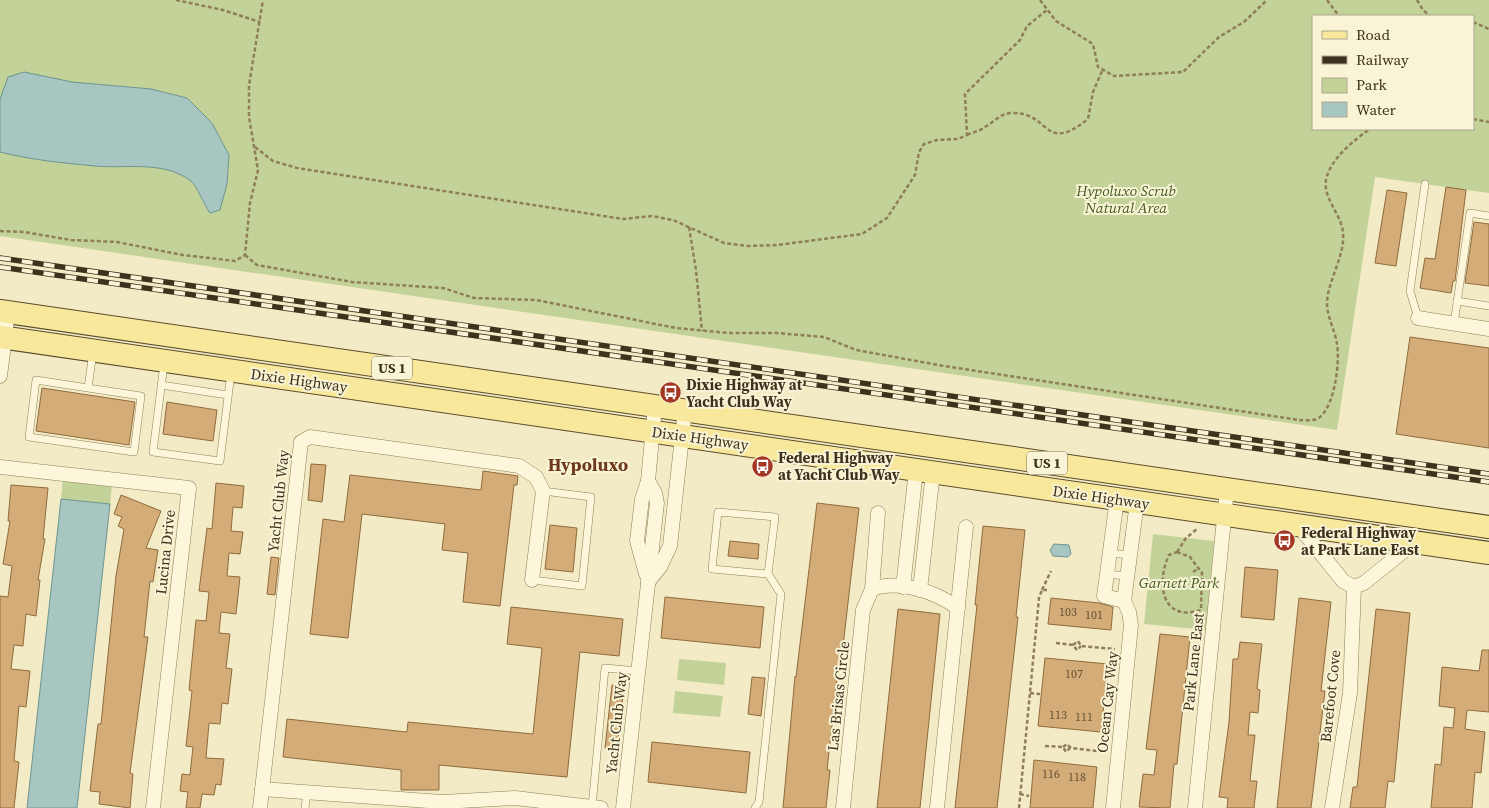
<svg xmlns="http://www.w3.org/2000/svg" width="1489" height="808" viewBox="0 0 1489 808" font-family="'Source Serif 4',serif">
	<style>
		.green { fill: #c2d298; fill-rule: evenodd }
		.water { fill: #a7c5c1; stroke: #6d9591 }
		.building { fill: #d3ac78; stroke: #906b3d }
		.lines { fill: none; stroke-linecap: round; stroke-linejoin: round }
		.lane-casing { stroke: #8f7e59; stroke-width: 8 }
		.street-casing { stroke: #8f7e59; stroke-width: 15 }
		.primary-casing { stroke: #5d4b2d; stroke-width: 24 }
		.path { stroke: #8f7e59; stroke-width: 2.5; stroke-dasharray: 4 2.5; stroke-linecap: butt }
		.lane { stroke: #fcf7da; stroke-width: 7 }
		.street { stroke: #fcf7da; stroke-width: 14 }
		.primary { stroke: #f7e89b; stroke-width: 22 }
		.rail-casing { stroke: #3e321e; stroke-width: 5.5 }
		.rail { stroke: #f9f4d6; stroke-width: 4; stroke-dasharray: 11; stroke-linecap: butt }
		.labels { text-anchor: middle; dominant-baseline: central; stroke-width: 4; stroke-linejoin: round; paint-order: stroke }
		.number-label { font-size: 12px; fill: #635034 }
		.shield { fill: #f9f4d6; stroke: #766c55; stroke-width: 1 }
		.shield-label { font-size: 14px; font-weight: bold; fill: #3e321e }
		.park-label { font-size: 15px; font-style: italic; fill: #455c23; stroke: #f9f4d6 }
		.street-label { font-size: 15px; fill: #3e321e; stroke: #f9f4d6 }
		.poi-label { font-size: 15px; font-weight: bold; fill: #3e321e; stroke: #f9f4d6; text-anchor: start }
		.quarter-label { font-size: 18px; font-weight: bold; fill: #6e381a; stroke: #f9f4d6 }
	</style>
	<rect width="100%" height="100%" fill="#f2ebc5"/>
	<g class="green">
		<path d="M0,0H1489V193L1375,177L1337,430L0,236ZM1313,16H1473V129H1313Z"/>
		<path d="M63,479L112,485L110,504L61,499Z"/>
		<path d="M1153,534L1214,541L1206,630L1144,624Z"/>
		<path d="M679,659L726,663L724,685L677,680Z"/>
		<path d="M675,691L723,696L720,717L673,713Z"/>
	</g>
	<g class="water">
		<path d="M24,72L72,82L151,89L187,98L212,123L229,155L227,184L220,210L210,213C204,205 197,186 191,181C163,160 127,169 95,166C63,163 32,160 0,152V99L8,77Z"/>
		<path d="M61,499L110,504L77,808H27Z"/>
		<path d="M1054,544L1069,545L1071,554L1068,557L1053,556L1050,550Z"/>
	</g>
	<g class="building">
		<path d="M1446,187L1466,190L1455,281H1453L1451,293L1420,288L1425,258L1435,259Z"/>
		<path d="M1387,190L1407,193L1396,266L1375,263Z"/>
		<path d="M1474,222L1489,224V286L1465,283Z"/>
		<path d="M1410,337L1489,348V448L1396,434Z"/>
		<path d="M42,388L135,402L129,445L36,431Z"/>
		<path d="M167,402L217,410L213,441L163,434Z"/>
		<path d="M311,464L326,465L322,502L308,500Z"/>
		<path d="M483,471L518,476L517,485H514L500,606L463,602L468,553L442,550L445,524L362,514L348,638L310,634L323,519L344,522L350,475L481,490Z"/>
		<path d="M216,483L244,486L242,508L233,507L231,531L243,532L240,554L229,553L227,576L240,577L236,614L221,612L219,633L230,634L226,668L232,669L228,704L222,703L220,724L209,723L206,758L224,759L221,785L216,784L214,795L202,794L200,808H186L188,792L180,791L182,774L190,775L193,747L186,746L192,691L189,690L196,620L206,621L209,592L199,591L207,528L212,529Z"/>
		<path d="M11,485L48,488L43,539H45L38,580H40L36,616L26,614L23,646L14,645L11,669L30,671L26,707L19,706L14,761L19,762L14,808H0V596L8,597L12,566L3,564L10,521H8Z"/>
		<path d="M121,495L161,511L146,548L158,550L153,582L150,581L144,637H148L130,773L133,774L130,808L99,804L100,792L90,791L98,724H101L116,576L124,529L118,526L122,517L114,514Z"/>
		<path d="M817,503L859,508L840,672L838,671L827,770H830L826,808H783L795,676L796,677Z"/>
		<path d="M550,525L577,528L573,572L545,569Z"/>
		<path d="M983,526L1025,530L1016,617H1018L997,808H955L977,605H975Z"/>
		<path d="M730,541L759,544L758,559L728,556Z"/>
		<path d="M271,557L279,558L275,595L267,594Z"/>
		<path d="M1245,567L1278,570L1274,620L1241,617Z"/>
		<path d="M665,597L764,607L760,648L661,638Z"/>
		<path d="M1051,598L1099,603L1113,607L1111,630L1048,624Z"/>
		<path d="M1299,598L1331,602L1321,691H1325L1311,808H1277Z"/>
		<path d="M511,607L623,619L619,656L580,652L567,777L439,765V790H401V770L283,757L287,719L407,732L408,722L533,734L542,648L507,644Z"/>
		<path d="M898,609L940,614L920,808H877Z"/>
		<path d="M1376,609L1410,613L1394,782L1388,781L1385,808H1350L1353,787H1357Z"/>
		<path d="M1160,634L1190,637L1177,764H1174L1170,808L1139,807L1143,774L1154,775L1157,750L1146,749Z"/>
		<path d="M1240,642L1262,644L1257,689L1260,690L1258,713L1250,712L1248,735H1255L1250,781H1257L1254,808H1227L1228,798L1219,797L1229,722L1233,659H1238Z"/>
		<path d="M1482,650H1489V712L1467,710L1465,729L1485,732L1481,773L1475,772L1472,808H1431L1435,764L1441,765L1444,727L1453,728L1455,708L1439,706L1442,667L1479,671Z"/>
		<path d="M1045,658L1108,664L1101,732L1038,726Z"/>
		<path d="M752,677L765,678L761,716L748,714Z"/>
		<path d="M612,685L624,686L617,749L605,748Z"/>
		<path d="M652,742L750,752L746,793L648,782Z"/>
		<path d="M1034,760L1097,767L1093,808H1030Z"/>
	</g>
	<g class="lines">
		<defs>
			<g id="lane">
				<path d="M1457,301L1489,306"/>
				<path d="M1418,318L1410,291L1425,184"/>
				<path d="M1454,324L1470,213L1489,216"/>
				<path d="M164,364L153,452L220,461L231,373"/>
				<path d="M161,385L228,395"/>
				<path d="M88,388L36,380L29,437L134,452L141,396L88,388L93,352"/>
				<path d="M1110,553L1129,555"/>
				<path d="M1107,574L1126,576"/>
				<path d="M532,580L582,586L591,497L543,491"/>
				<path d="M592,807L605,668L638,671"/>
				<path d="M305,808L307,792"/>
				<path d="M755,808L759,802L781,594L768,574L775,517L718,512L712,569L768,574"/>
			</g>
			<g id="street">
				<path d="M1418,318L1489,329"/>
				<path d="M0,376L8,312"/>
				<path d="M0,467L189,488L153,808"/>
				<path d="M1117,499L1104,596L1124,601"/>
				<path d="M1298,525L1343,581L1354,587L1364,583L1415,542"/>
				<path d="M646,574L637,541L642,499L648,481L655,406"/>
				<path d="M648,582L660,567L670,546L685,410"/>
				<path d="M903,587L916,470"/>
				<path d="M872,589C899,579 936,592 958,608"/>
				<path d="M920,590L933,472"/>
				<path d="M262,789L442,802L515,798L601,808"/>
				<path d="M260,808L301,442L310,437L519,466L536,477L543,491L532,580"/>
				<path d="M623,808L657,503L655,493L648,481"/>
				<path d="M843,808L863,610L872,589L878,513"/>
				<path d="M937,808L966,527"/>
				<path d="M1113,808L1131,625L1129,612L1124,601L1137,502"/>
				<path d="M1195,808L1227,489"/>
				<path d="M1332,808L1350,693L1354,587"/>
			</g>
			<g id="primary">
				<path d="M0,311L1489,527"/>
				<path d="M0,337L1489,553"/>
			</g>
		</defs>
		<use href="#lane" class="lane-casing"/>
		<use href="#street" class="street-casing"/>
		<use href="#primary" class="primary-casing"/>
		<g class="path">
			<path d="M176,0L223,10L260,22"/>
			<path d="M1040,0L1056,21L1093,44L1098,67L1114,76L1183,72L1219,37L1244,22L1267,0"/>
			<path d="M1327,0L1339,16"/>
			<path d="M1417,0L1423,10L1430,16"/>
			<path d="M1473,22L1489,29"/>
			<path d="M1473,119L1489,122"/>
			<path d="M967,135C973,132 980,131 985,127C994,122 1001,113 1012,113C1051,112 1043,155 1088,119L1093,92L1102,71"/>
			<path d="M255,147L273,161L297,168L623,219L652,216L673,220L724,243L748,246L777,245L862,234L887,218L915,175L919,152L924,144L937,140L958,139L967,135L965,94L1020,40L1027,26L1047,10"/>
			<path d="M689,227L696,270L702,331"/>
			<path d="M0,231L24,232L71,240L117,242L183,255L235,261L245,255L250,203L258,170L249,117V85L263,0"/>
			<path d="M245,255L257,265L352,282L443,288L474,298L536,300L676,328L728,333H777L824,337L856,350L944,366L1299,420C1306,420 1316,422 1321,416C1335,403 1340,362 1337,344C1335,330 1327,317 1327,303C1328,279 1345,257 1343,233C1342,215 1323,199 1326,180C1330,159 1354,140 1370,129"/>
			<path d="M1177,552L1190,557L1202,573L1201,610C1161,623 1156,582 1169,555Z"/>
			<path d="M1177,552L1186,538L1197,529"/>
			<path d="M1193,572L1199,568"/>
			<path d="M1042,590L1051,571"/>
			<path d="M1056,643L1073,645L1077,650L1081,646"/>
			<path d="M1073,645L1078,641L1081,646L1115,649"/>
			<path d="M1030,693L1040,694"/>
			<path d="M1045,746L1063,747L1066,752L1070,748"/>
			<path d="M1063,747L1067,744L1071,748L1105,752"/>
			<path d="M1020,794L1029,796"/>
			<path d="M1019,808L1039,598L1042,590H1047"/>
		</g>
		<use href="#lane" class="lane"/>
		<use href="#street" class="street"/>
		<use href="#primary" class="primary"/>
		<defs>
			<g id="rail">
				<path d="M0,258L1489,474"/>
				<path d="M0,267L1489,482"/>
			</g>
		</defs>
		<use href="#rail" class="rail-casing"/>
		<use href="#rail" class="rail"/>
	</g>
	<defs>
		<symbol id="bus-disc" viewBox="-11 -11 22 22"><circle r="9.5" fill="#a43624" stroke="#f9f4d6"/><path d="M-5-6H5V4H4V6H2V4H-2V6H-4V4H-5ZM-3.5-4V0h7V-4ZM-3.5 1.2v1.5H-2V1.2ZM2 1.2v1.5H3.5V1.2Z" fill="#fff"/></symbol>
	</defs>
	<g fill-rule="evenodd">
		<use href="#bus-disc" x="658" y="380" width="25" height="25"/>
		<use href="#bus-disc" x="750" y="454" width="25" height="25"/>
		<use href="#bus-disc" x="1272" y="528" width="25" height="25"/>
	</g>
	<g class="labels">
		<g class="number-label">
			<text x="1068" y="612">103</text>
			<text x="1094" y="615">101</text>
			<text x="1074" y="674">107</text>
			<text x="1058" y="715">113</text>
			<text x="1084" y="717">111</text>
			<text x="1051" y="774">116</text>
			<text x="1077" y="777">118</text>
		</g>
		<g class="shield">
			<rect x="372" y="356.5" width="40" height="23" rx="4"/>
			<rect x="1027" y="451.5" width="40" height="23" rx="4"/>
		</g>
		<g class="shield-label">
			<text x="392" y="368">US 1</text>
			<text x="1047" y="463">US 1</text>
		</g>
		<g class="park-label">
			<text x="1126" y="190">Hypoluxo Scrub<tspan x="1126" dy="17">Natural Area</tspan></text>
			<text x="1179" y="582">Garnett Park</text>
		</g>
		<g class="street-label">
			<text transform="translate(299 380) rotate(8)">Dixie Highway</text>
			<text transform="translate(700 438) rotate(8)">Dixie Highway</text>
			<text transform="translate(1101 497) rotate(8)">Dixie Highway</text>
			<text transform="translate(278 501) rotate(-84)">Yacht Club Way</text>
			<text transform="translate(165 552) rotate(-84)">Lucina Drive</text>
			<text transform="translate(1193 662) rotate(-84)">Park Lane East</text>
			<text transform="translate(838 696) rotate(-84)">Las Brisas Circle</text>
			<text transform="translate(1330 696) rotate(-84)">Barefoot Cove</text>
			<text transform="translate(1107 702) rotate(-84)">Ocean Cay Way</text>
			<text transform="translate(616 723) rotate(-84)">Yacht Club Way</text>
		</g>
		<g class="poi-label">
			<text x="686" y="384">Dixie Highway at<tspan x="686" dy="17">Yacht Club Way</tspan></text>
			<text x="778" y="457">Federal Highway<tspan x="778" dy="17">at Yacht Club Way</tspan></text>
			<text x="1301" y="532">Federal Highway<tspan x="1301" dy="17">at Park Lane East</tspan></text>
		</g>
		<g class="quarter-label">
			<text x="588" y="464">Hypoluxo</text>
		</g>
	</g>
	<rect x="1312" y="15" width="162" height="115" fill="#f9f4d6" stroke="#aea68c"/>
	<rect x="1322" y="31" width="25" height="8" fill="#f7e89b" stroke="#aea68c"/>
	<text x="1356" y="40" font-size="15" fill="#3e321e">Road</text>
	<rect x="1322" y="56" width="25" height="8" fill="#3e321e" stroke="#aea68c"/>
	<text x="1356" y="65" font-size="15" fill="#3e321e">Railway</text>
	<rect x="1322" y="78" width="25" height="15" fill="#c2d298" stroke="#aea68c"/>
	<text x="1356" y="90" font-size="15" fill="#3e321e">Park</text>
	<rect x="1322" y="102" width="25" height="15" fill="#a7c5c1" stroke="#aea68c"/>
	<text x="1356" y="115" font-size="15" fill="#3e321e">Water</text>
</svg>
